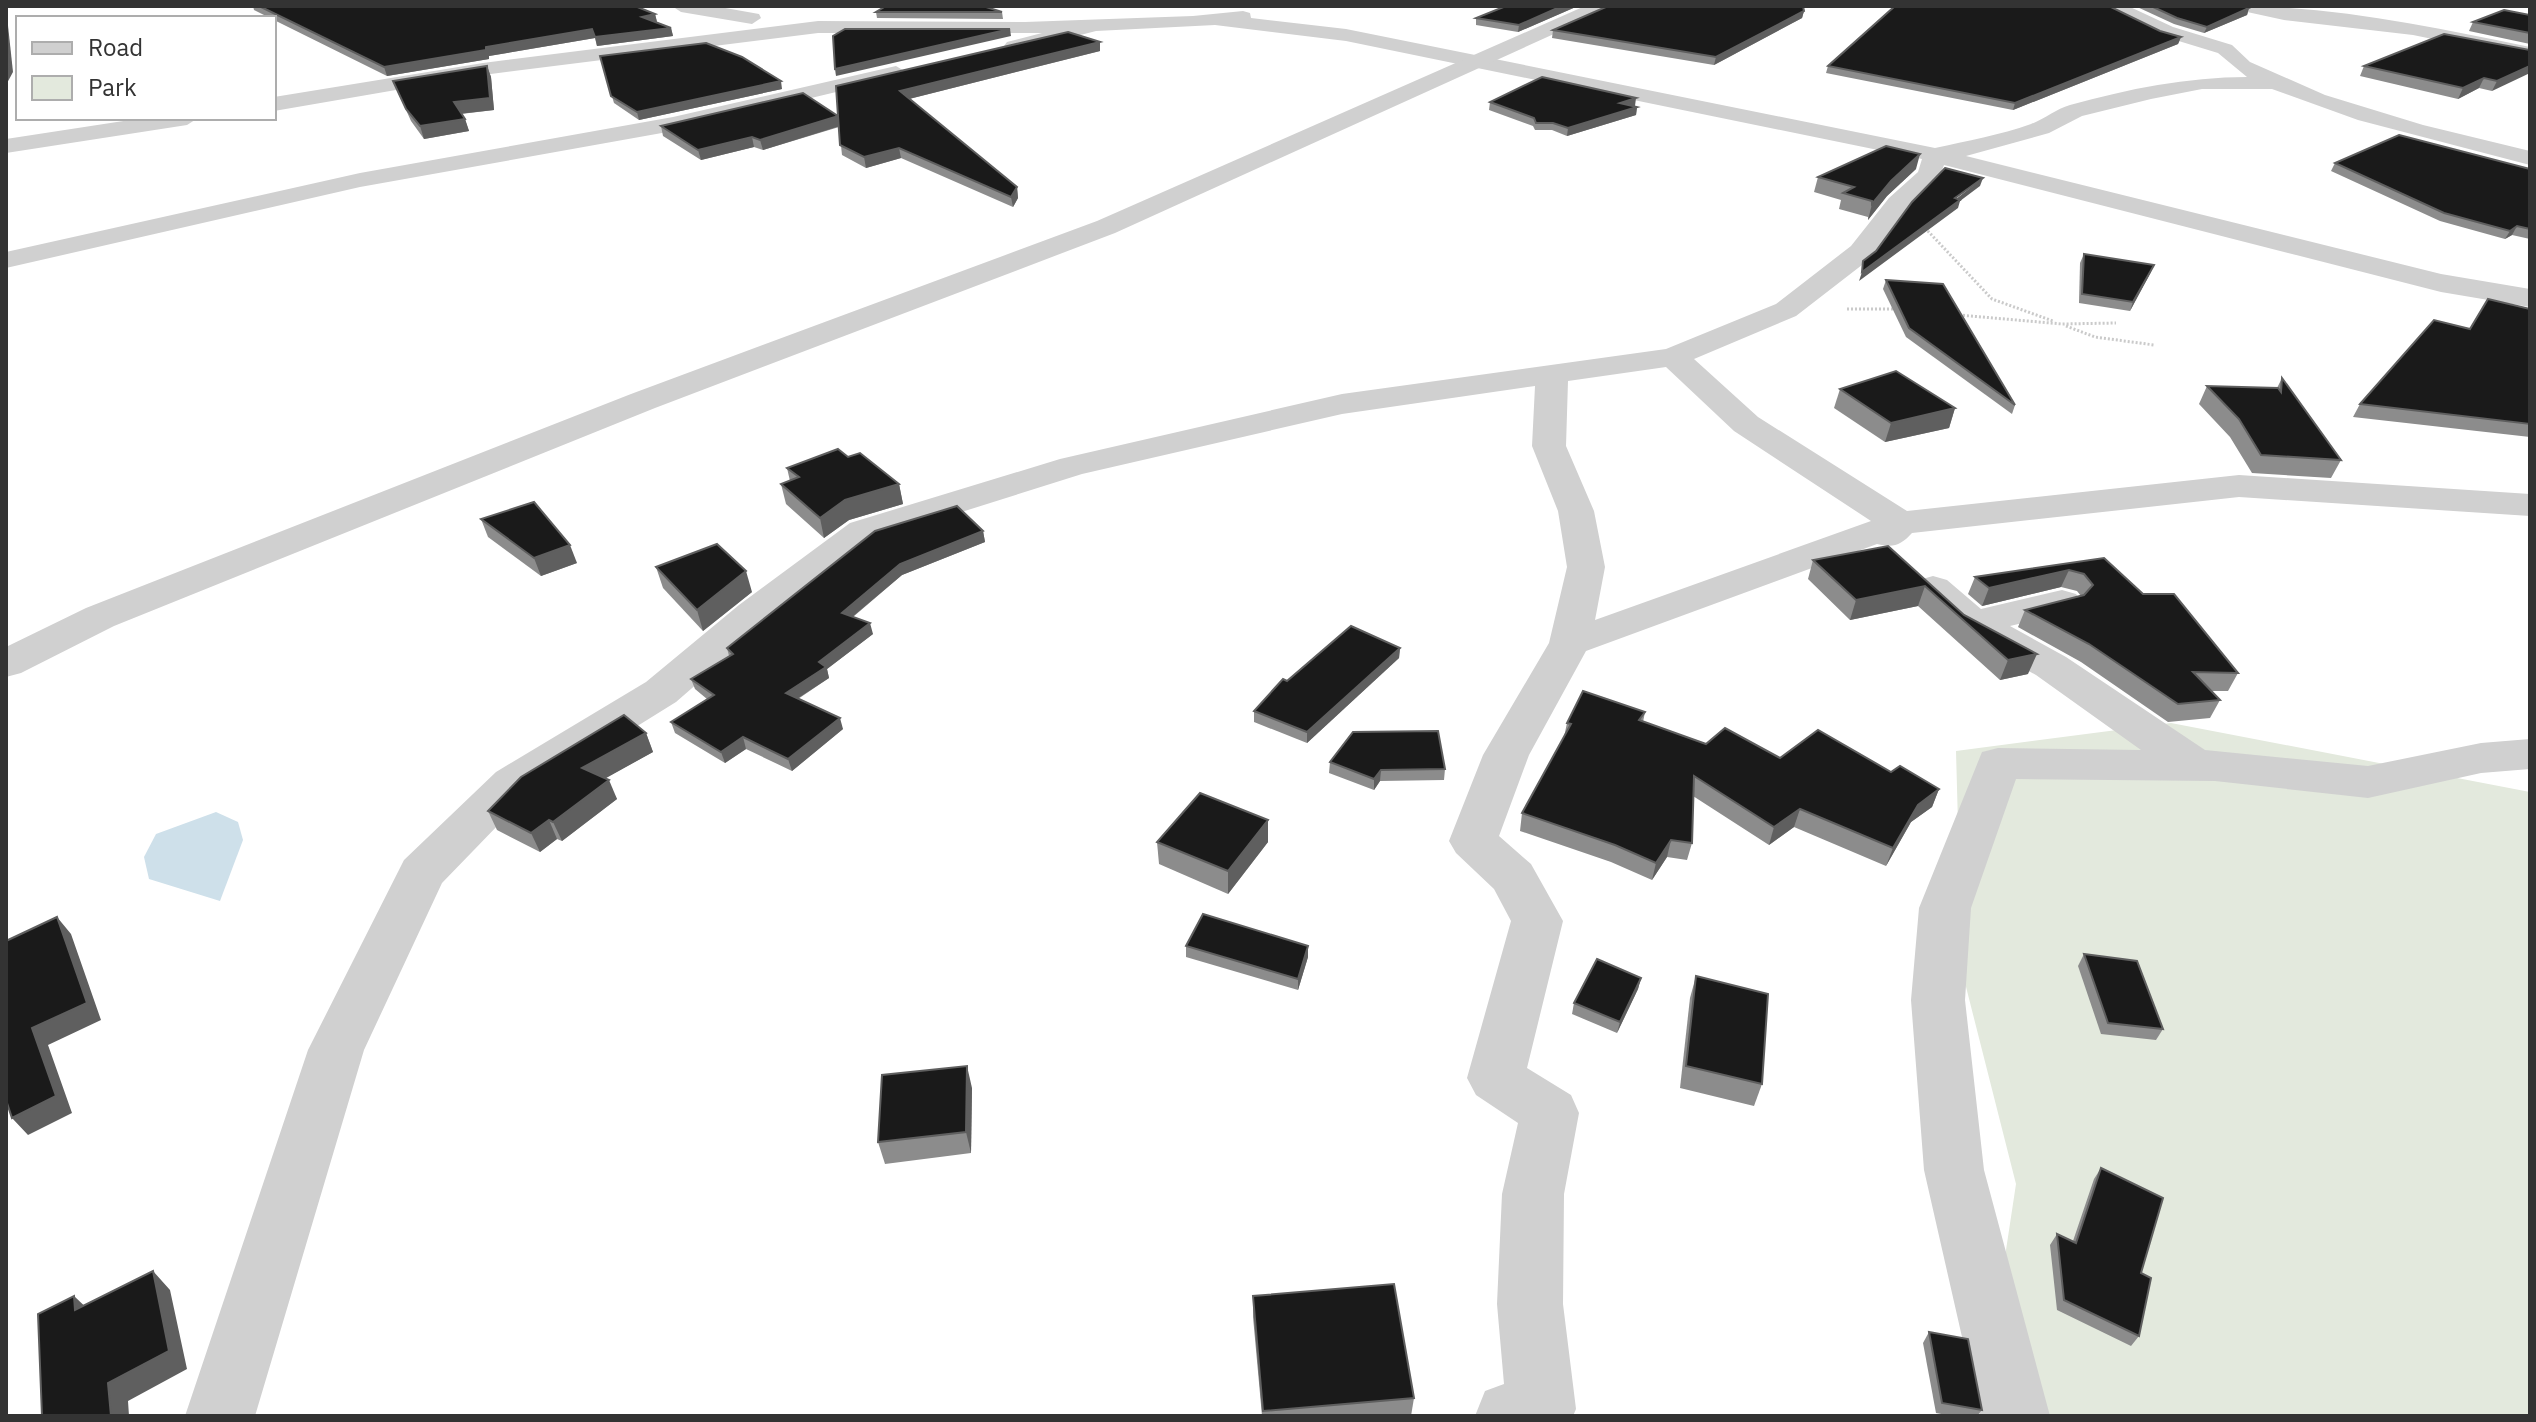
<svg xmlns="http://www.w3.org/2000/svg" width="2536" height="1422" viewBox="0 0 2536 1422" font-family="'IBM Plex Sans',sans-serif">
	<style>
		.green { fill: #e3e9dd }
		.water { fill: #cee0ea }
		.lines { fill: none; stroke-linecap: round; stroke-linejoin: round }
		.path { stroke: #cacaca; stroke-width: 3; stroke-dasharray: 2 2; stroke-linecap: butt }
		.minor { fill: #d0d0d0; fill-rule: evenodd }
		.tertiary { fill: #d0d0d0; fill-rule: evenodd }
		.wall { fill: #8c8c8c }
		.shaded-wall { fill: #5f5f5f }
		.building { fill: #1a1a1a; stroke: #5f5f5f; stroke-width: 2 }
	</style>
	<rect width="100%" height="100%" fill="#fff"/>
	<path class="green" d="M2171,723L2530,792V1416H2035L1988,1369L2016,1184L1962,971L1956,751Z"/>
	<path class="water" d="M216,812L238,822L243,840L220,901L149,879L144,857L156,834Z"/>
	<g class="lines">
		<g class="path">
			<path d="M1925,228L1992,299L2053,321"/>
			<path d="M1847,309H1897"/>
			<path d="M1959,315L2062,324L2116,323"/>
			<path d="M2066,326L2095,337L2154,345"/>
		</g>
		<g class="minor">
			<path d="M672,6H714L759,14L761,18L752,24L681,12Z"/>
			<path d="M2100,6H2128L2173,27L2232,45L2250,62L2325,95L2423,125L2530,151V165L2358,120L2272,89H2202L2151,99L2082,116L2049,133L1966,156L2441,274L2530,289V307L2441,292L1944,165L1938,180L1907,208L1871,258L1796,316L1694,359L1758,417L1907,511L2239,475L2530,494V516L2239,497L1912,533C1901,545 1894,548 1877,544L1586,651L1529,755L1499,836L1531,864L1563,921L1527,1068L1571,1095L1579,1113L1564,1194L1563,1304L1576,1409L1573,1416H1475L1485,1391L1504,1384L1497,1304L1502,1194L1518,1123L1476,1095L1467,1078L1511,921L1494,889L1456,853L1449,841L1483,755L1549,643L1567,567L1558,511L1532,446L1535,386L1342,414L1082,474L876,539L767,623L676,702L528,794L442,883L364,1050L255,1416H185L308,1050L404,860L496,772L646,682L739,605L850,523L1060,459L1342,394L1666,349L1776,304L1851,246L1889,198L1918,172L1922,159L1346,41L1215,25L1096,31L1014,52L1004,46L1007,42L1042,33H818L483,75L274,111V97L483,63L818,21L1025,22L1193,16L1243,11L1250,13L1251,18L1346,29L1935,148C1967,141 2000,135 2031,124C2045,119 2056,109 2070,105C2128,89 2187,77 2247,77L2218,53L2159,35ZM1666,367L1734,431L1871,521L1595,620L1605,567L1594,511L1566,446L1568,381Z"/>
			<path d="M2236,6C2334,6 2434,27 2530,47V59L2413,35L2284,20L2238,10Z"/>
			<path d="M896,66L906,72L903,76L673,131L360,187L6,268V252L360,173L673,117Z"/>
			<path d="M143,118H198L187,125L6,153V139Z"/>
			<path d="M1933,576L1947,580L1981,609L2062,590L2076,594L2082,602L2076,610L2010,626L2066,657L2205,750L2368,766L2481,743L2530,739V769L2481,773L2368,798L2215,781L2016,779L1971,908L1965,1000L1984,1170L2050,1416H1980L1924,1170L1911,1000L1919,908L1982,752L1998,748L2141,750L2036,675L1959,632L1913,588L1919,580Z"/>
		</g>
		<path class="tertiary" d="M1585,6H1609L1607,10L1115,233L655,408L114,626L21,673L6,677V647L86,608L631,394L1097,221Z"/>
	</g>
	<g class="wall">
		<path d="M253,6H635L655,14L657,22L671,28L673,36L597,46L595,38L489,56V59L387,76L274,20V18H270L254,10Z"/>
		<path d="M1506,6H1578L1518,32L1476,25V18Z"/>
		<path d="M2135,6H2242L2249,8L2247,15L2204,33L2174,24Z"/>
		<path d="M1804,11L1802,18L1714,65L1552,38L1553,30Z"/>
		<path d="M876,12H1002L1003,19L877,18Z"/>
		<path d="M2530,15V44L2469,31L2473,22Z"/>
		<path d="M2160,31L2181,37L2178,44L2013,110L1826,73L1828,66Z"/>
		<path d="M1100,42V51L909,99L1017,187L1018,198L1013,207L901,158L866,168L842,155L839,127L763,150L754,147L701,160L663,136L661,126L838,116Z"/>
		<path d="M2530,50L2492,91L2479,88L2458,99L2360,76L2364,66Z"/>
		<path d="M600,56L782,89L639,120L614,103Z"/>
		<path d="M487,66L491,77L494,110L461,114L465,119L469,131L424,139L411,121L393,81Z"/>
		<path d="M1490,102L1635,106H1633L1637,107L1636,115L1567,136L1552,130H1535L1533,126L1489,110Z"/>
		<path d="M2335,163L2530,169V239L2512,235L2505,239L2440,221L2331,171Z"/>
		<path d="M1916,169L1887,196L1868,220V217L1839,209L1841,200L1814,192L1818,177Z"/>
		<path d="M2084,254L2154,265L2130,311L2079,303L2080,263Z"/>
		<path d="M1886,280L2015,405L2012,414L1906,337L1883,289Z"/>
		<path d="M2530,309V437L2353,417L2360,404Z"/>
		<path d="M2282,378L2341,460L2331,478L2252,473L2230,437L2199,404L2207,386L2277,388Z"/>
		<path d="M1840,389L1955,408L1949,428L1885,442L1834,408Z"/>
		<path d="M848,457L899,484L903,504L849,520L824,538L786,504L781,484L790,481L787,468Z"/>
		<path d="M481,519L577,563L541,576L488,537Z"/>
		<path d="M983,531L985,542L902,575L853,617L873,634L827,669L829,678L798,699L843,729L792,771L746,749L725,763L675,733L671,722L707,699L695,689L691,679L729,656L727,648Z"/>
		<path d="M1888,546L2028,674L2000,680L1918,606L1850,620L1808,579L1813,560Z"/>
		<path d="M2104,558L2143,594L2238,673L2228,691H2210L2220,700L2210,718L2168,722L2081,662L2018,627L2025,610L2081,596L2077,591L2061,587L1982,606L1968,594L1975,577Z"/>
		<path d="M656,567L752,592L703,631L663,588Z"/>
		<path d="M1400,648L1399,658L1307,743L1254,722V711L1287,681Z"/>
		<path d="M1645,712L1643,722L1706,744L1780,758L1891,772L1939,789L1932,807L1911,822L1886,866L1794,827L1769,845L1693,796L1692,843L1687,860L1667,857L1652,880L1611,862L1520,831L1522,813L1564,737L1567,723Z"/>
		<path d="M646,733L653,752L605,778L617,799L562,841L557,839L540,852L497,830L488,811Z"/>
		<path d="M1330,762L1445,769L1444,780L1380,781L1374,790L1329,773Z"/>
		<path d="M1157,842H1268L1228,894L1159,864Z"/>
		<path d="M1186,946H1308V957L1298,990L1186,957Z"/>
		<path d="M2084,954L2163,1029L2156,1040L2101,1034L2078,966Z"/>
		<path d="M1696,976L1762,1084L1754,1106L1680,1088L1690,998Z"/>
		<path d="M1641,978L1638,989L1617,1033L1572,1014L1574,1003Z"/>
		<path d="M972,1088L971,1153L885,1164L878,1142Z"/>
		<path d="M2101,1168L2141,1273L2139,1336L2131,1346L2057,1310L2050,1245L2057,1234L2073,1241L2094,1179Z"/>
		<path d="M1253,1296L1414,1398L1411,1416H1262L1253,1317Z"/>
		<path d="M1929,1332L1982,1410L1977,1416H1952L1936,1413L1923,1343Z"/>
	</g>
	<g class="shaded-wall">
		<path d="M1562,6H1578L1518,32L1519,25Z"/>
		<path d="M6,7L13,72L6,85Z"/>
		<path d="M2249,8L2247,15L2204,33L2207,27Z"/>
		<path d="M1804,11L1802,18L1714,65L1716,57Z"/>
		<path d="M655,14L657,22L642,17Z"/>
		<path d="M671,28L673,36L597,46L595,37Z"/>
		<path d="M592,29L595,38L489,56V59L387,76L384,67L486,47Z"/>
		<path d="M1010,29L1011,36L836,76L835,69Z"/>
		<path d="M2181,37L2178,44L2013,110L2015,103Z"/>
		<path d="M1100,42V51L901,101L900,91Z"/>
		<path d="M487,66L491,77L494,110L458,114L454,102Z"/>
		<path d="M2530,66V73L2492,91L2497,81Z"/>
		<path d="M2484,78L2479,88L2458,99L2463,88Z"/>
		<path d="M781,81L782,89L639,120L637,112Z"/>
		<path d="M1636,98L1635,106L1619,110L1620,103Z"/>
		<path d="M1637,107L1636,115L1567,136L1568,128Z"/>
		<path d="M838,116L840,126L763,150L760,140Z"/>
		<path d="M465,119L469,131L424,139L420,126Z"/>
		<path d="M752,137L754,147L701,160L698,150Z"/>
		<path d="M899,148L901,158L866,168L864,157Z"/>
		<path d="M1920,154L1916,169L1887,196L1868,220L1872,204L1891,181Z"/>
		<path d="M1983,178L1980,186L1960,201L1958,208L1859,281L1862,272Z"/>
		<path d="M1017,187L1018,198L1013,207L1011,197Z"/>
		<path d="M2517,226L2512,235L2505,239L2510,231Z"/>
		<path d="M2154,265L2150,274L2130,311L2133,302Z"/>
		<path d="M1955,408L1949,428L1885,442L1891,423Z"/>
		<path d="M899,484L903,504L849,520L824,538L820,518L845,500Z"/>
		<path d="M983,531L985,542L902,575L845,623L842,613L900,564Z"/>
		<path d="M570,545L577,563L541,576L534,558Z"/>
		<path d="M2069,570L2061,587L1982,606L1989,588Z"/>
		<path d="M746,571L752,592L703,631L697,610Z"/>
		<path d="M1925,586L1918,606L1850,620L1856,600Z"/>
		<path d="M870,623L873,634L827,669L829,678L789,704L786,693L819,662Z"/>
		<path d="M1400,648L1399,658L1307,743V732Z"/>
		<path d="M2037,654L2028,674L2000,680L2008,660Z"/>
		<path d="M840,718L843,729L792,771L788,759Z"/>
		<path d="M646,733L653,752L590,787L582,768Z"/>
		<path d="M743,737L746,749L725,763L721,752Z"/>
		<path d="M1381,770L1380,781L1374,790V779Z"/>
		<path d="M609,780L617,799L562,841L553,822Z"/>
		<path d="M1939,789L1932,807L1911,822L1886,866L1893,848L1918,805Z"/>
		<path d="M1800,809L1794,827L1769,845L1774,827Z"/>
		<path d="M549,820L557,839L540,852L531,833Z"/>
		<path d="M1268,820V842L1228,894V871Z"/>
		<path d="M1671,840L1667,857L1652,880L1656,863Z"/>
		<path d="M57,917L71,934L101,1020L48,1045L72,1113L28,1135L12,1118Z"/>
		<path d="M1308,946V957L1298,990V979Z"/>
		<path d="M1641,978L1638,989L1617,1033L1620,1022Z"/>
		<path d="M967,1066L972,1088L971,1153L966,1132Z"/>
		<path d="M153,1271L170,1290L187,1369L128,1401L129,1416H111L108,1383Z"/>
		<path d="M74,1296L93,1314L75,1310Z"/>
	</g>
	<g class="building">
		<path d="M259,6H635L655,14L642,17L671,28L595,37L592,29L486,47V50L384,67Z"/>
		<path d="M886,6H983L1002,12H876Z"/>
		<path d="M1506,6H1562L1519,25L1476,18Z"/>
		<path d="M1608,6H1803L1804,11L1716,57L1553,30Z"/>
		<path d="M1895,6H2109L2160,31L2181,37L2015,103L1828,66Z"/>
		<path d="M2151,6H2242L2249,8L2207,27L2177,18Z"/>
		<path d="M2504,10L2530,15V33L2473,22Z"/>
		<path d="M845,29H1010L835,69L833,36Z"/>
		<path d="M1068,32L1100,42L900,91L1017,187L1011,197L899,148L864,157L840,145L838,116L760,140L752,137L698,150L661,126L803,93L838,116L836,86Z"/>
		<path d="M6,33L9,65L6,71Z"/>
		<path d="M2444,34L2530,50V66L2497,81L2484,78L2463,88L2364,66Z"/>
		<path d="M706,43L742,57L781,81L637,112L611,96L600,56Z"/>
		<path d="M487,66L490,98L454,102L465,119L420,126L406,109L393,81Z"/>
		<path d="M1542,77L1636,98L1620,103L1637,107L1568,128L1553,123H1536L1534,118L1490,102Z"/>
		<path d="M2399,135L2530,169V229L2517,226L2510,231L2444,213L2335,163Z"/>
		<path d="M1886,146L1920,154L1891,181L1872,204V201L1843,193L1854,187L1818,177Z"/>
		<path d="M1945,168L1983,178L1955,198L1960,200L1862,272L1863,261L1876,251L1912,202Z"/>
		<path d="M2084,254L2154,265L2133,302L2082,294Z"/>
		<path d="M1886,280L1943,284L2015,405L1909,328Z"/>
		<path d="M2488,299L2530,309V424L2360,404L2434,320L2470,329Z"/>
		<path d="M1896,371L1955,408L1891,423L1840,389Z"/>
		<path d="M2282,378L2341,460L2261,455L2239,419L2207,386L2278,388L2281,392Z"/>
		<path d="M838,449L848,457L860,453L899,484L845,500L820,518L781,484L799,477L787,468Z"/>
		<path d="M534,502L570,545L534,558L481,519Z"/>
		<path d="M957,506L983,531L900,564L842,613L870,623L819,662L826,667L786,693L840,718L788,759L743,737L721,752L671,722L714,695L691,679L733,654L727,648L875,531Z"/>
		<path d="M717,544L746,571L697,610L656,567Z"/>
		<path d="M1888,546L1964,615L2037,654L2008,660L1925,586L1856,600L1813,560Z"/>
		<path d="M2104,558L2143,594H2174L2238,673L2193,672L2220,700L2178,704L2089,644L2025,610L2084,595L2093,585L2084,574L2069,570L1989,588L1975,577Z"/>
		<path d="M1351,626L1400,648L1307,732L1254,711L1283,679L1287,681Z"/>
		<path d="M1583,691L1645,712L1639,720L1706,744L1725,728L1780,758L1818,730L1891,772L1900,766L1939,789L1918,805L1893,848L1800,809L1774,827L1694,776L1692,843L1671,840L1656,863L1615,845L1522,813L1571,724L1567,723Z"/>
		<path d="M624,715L646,733L582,768L609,780L553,822L549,820L531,833L488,811L521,777Z"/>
		<path d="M1438,731L1445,769L1381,770L1374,779L1330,762L1353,732Z"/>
		<path d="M1200,793L1268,820L1228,871L1157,842Z"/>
		<path d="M1203,914L1308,946L1298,979L1186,946Z"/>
		<path d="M57,917L87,1003L32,1028L56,1096L12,1118L6,1100V941Z"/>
		<path d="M2084,954L2137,961L2163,1029L2108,1023Z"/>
		<path d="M1597,959L1641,978L1620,1022L1574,1003Z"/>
		<path d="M1696,976L1768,994L1762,1084L1686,1066Z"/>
		<path d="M967,1066L966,1132L878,1142L882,1075Z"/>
		<path d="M2101,1168L2163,1198L2141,1273L2151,1278L2139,1336L2064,1300L2057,1234L2076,1243Z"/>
		<path d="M153,1271L169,1351L108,1383L111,1416H42L38,1314L74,1296L75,1310Z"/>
		<path d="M1394,1284L1414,1398L1263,1411L1253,1296Z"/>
		<path d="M1929,1332L1968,1339L1982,1410L1942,1403Z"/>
	</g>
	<rect width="2536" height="1422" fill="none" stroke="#333333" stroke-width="16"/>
	<rect x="16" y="16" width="260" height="104" fill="#ffffff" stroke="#adadad" stroke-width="2"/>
	<rect x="32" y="42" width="40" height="12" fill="#d0d0d0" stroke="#adadad" stroke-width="2"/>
	<text x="88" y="56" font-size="24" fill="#333333">Road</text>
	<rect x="32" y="76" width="40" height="24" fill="#e3e9dd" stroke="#adadad" stroke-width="2"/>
	<text x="88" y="96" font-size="24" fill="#333333">Park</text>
</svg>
